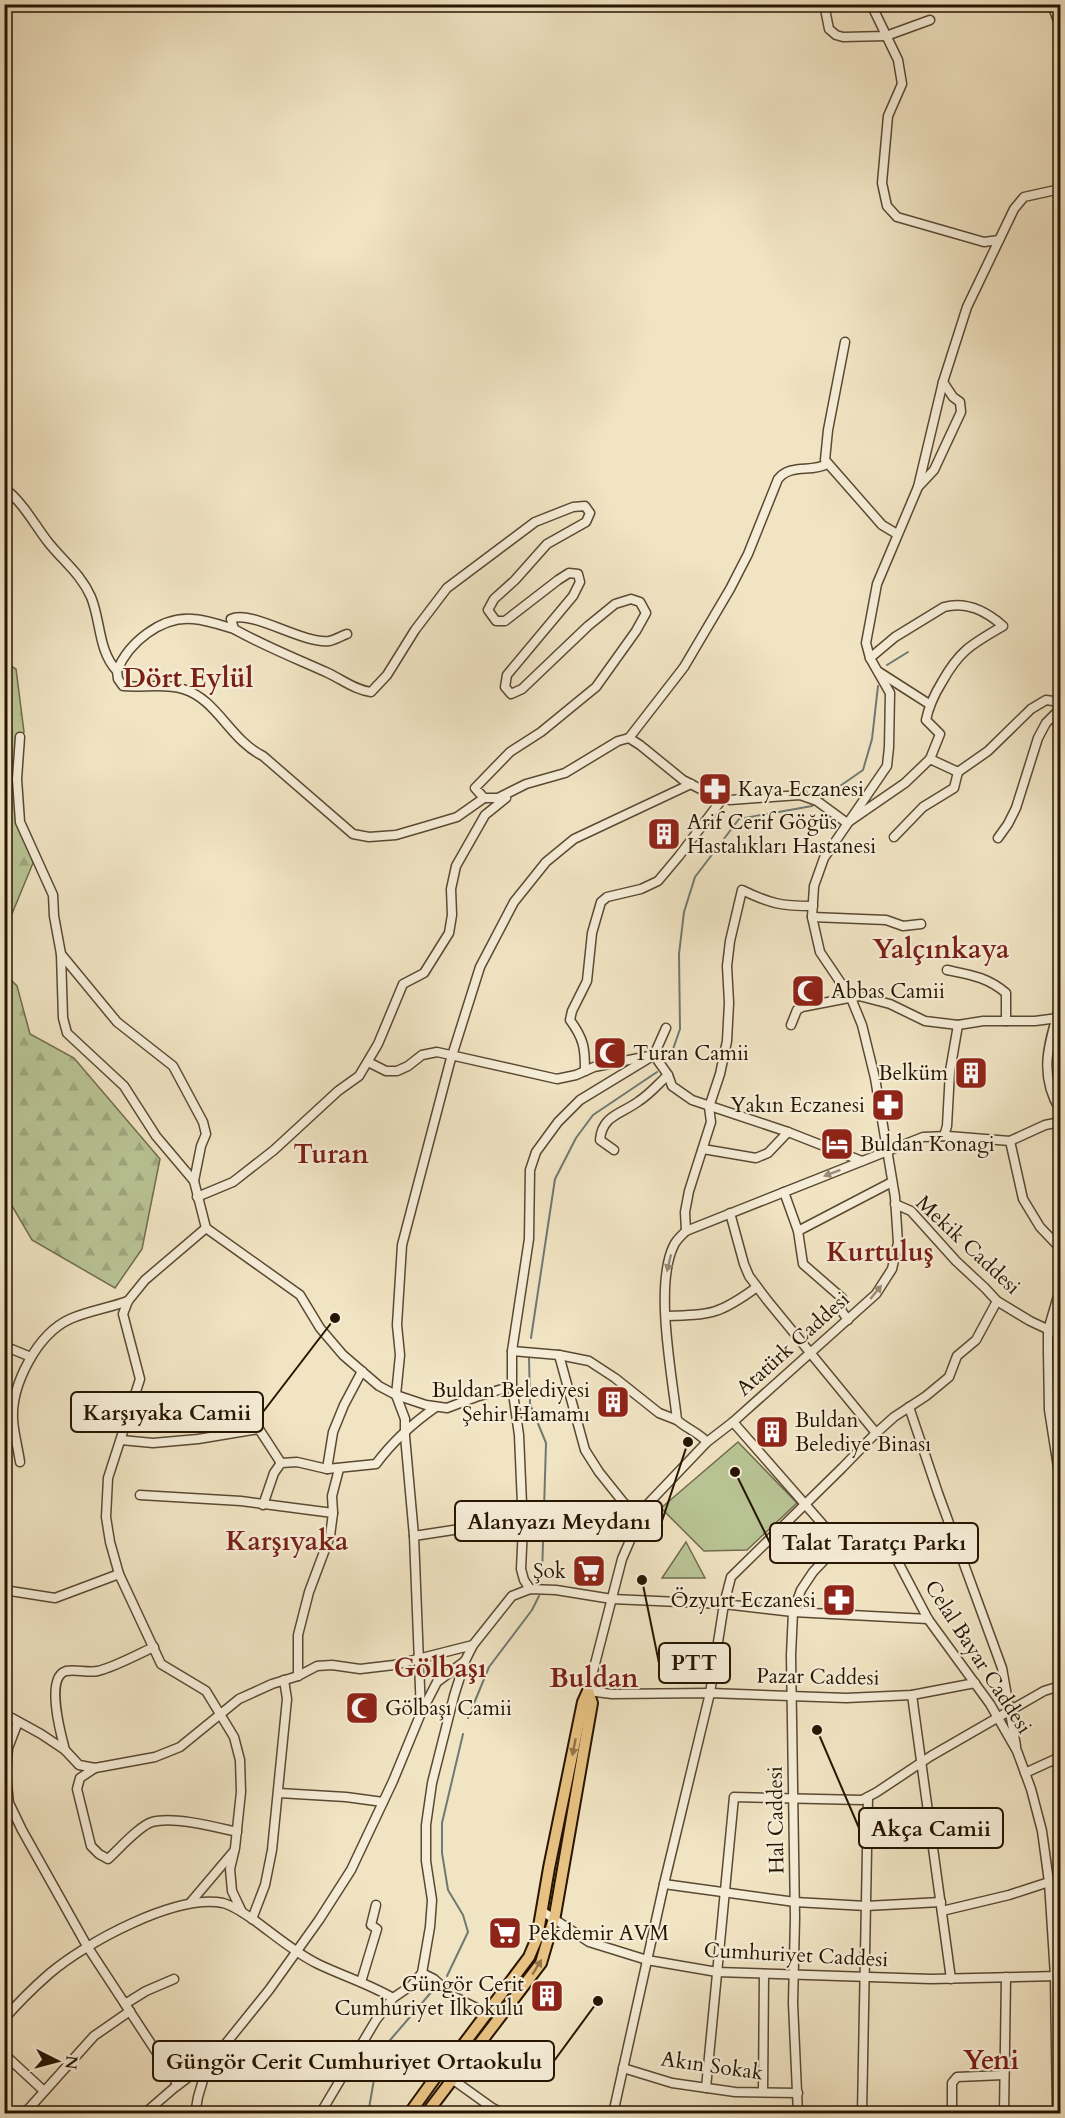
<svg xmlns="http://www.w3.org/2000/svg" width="1065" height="2118" viewBox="0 0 1065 2118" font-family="Cardo,serif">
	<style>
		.forest { fill: url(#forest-firs); stroke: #706c4c; stroke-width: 1.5 }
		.park { fill: #b9c495; stroke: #706c4c; stroke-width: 1.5 }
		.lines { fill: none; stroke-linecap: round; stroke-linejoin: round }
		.stream { stroke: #6e7972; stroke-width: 2 }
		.minor-casing { stroke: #5a4932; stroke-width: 11 }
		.major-casing { stroke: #271502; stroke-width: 14 }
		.minor { stroke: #f6edd8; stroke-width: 8 }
		.major { stroke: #e8c282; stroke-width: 10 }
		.oneway { fill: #998c78 }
		.oneway2 { fill: #917448 }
		.labels { text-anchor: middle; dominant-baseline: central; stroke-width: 4.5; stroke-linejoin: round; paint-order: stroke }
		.poi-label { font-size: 21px; fill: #271502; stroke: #f6edd8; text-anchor: start }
		.street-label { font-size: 21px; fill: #271502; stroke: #f6edd8 }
		.district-label { font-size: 27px; font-weight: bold; fill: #7a1f14; stroke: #f6edd8 }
		.leader { fill: none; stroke: #271502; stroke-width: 2 }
		.callout-dot { fill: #271502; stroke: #f6edd8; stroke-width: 2 }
		.callout { fill: #f6edd8; stroke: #271502; stroke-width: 2 }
		.callout-label { font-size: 22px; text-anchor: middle; font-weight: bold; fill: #271502 }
	</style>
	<defs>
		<pattern id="forest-firs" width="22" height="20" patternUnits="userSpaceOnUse" patternTransform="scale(1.5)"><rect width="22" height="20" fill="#b9c495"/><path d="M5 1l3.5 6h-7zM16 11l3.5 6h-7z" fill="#9fa87f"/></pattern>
	</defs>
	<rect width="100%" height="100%" fill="#f1e4c3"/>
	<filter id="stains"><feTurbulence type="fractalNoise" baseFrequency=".00333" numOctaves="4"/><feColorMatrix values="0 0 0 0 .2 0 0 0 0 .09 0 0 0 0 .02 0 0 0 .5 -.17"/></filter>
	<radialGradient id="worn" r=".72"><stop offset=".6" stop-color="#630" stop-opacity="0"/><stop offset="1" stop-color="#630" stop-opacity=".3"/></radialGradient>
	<g class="forest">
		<path d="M4,662L16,669L24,732L10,767L33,863L9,921L5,924Z"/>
		<path d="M4,973L17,986L30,1034L74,1058L160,1159L142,1249L115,1288L32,1240L5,1194Z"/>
	</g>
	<g class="park">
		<path d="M738,1442L797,1503L747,1550L704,1551L661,1508Z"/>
		<path d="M686,1542L705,1578H662Z"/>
	</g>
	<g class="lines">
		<g class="stream">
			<path d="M887,665L908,652"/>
			<path d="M820,800L863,770L872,739L878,686"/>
			<path d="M670,1058L680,1029L679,954L684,912L695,877L739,819L812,806L815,803"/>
			<path d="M531,1338L555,1179L576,1138L593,1115L657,1072"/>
			<path d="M529,1358L530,1404L546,1443L542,1576"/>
			<path d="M468,1718L489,1667L532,1610L539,1596"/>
			<path d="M447,1976L468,1932L463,1915L448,1890L442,1853V1823L463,1734"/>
			<path d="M368,2114L376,2068L385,2046L434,1989"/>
		</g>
		<defs>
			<g id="minor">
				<path d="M824,4L829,29L836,35L843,37L886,36L930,20"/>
				<path d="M871,4L898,60L902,84L888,116L882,183L887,206L897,217L984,242L999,240"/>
				<path d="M1052,4L1060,27"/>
				<path d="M845,342L828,430L825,460L882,525L897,534"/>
				<path d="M918,487L934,470L961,412L960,402L953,397L943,382"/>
				<path d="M4,488C23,502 34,524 48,542C63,561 81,574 91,597C101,621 98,651 117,671"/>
				<path d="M234,629C221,625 207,620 193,619C161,616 128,643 117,671L118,679L123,686C143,688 165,683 183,689C217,699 230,740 263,756L353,834L369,837L396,835L427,826L457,817L484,798"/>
				<path d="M347,634C341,636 335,640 329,641C302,644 251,609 231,619L234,629C264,646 297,659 328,673C343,680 355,690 371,692L387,675L415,630L447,588L535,522L573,507L585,506L590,513L586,522L547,544L515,580L494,599L488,610L496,621H505L558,580L569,573L578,574L580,582L573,596L507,675L505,687L511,694L522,689L588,626L615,604L631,599L640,602L646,613L636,631L596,687L541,732L510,752L475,788L484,798H498L526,784L565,773L618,741L629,738L640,745L683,780L710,794L730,800L800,795L817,801L847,823L905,783L930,759L958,772L988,751L1031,709L1046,700L1060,702"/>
				<path d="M870,658L895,637L944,607C967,601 986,611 1003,626C972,644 960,650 942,682C934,695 929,705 926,720L940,734L930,759"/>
				<path d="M879,672L929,704"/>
				<path d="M20,737L17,779L20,822L53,895L54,916L61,954L63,1018L67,1033L124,1086L156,1136L194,1181L206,1228L300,1295L320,1328L343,1355L379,1386L396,1395L426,1405L447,1408L476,1397L512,1386"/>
				<path d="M629,738L684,667L730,589L748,554L778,479C791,463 811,473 827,464"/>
				<path d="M894,837L923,807L954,788L958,772"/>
				<path d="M998,838L1008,824L1016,808L1038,738L1046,723L1060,709"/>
				<path d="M812,917L886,920L903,926L921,924"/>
				<path d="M61,954L117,1022L173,1066L203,1122L206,1134L201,1146L194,1181"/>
				<path d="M947,970C971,975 987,977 1006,993V1021"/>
				<path d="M1060,1006C1049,1043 1038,1074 1060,1110"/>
				<path d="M791,1025L797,1010L802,1007L859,996L890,1004L925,1021L958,1025L983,1021H1035L1058,1018"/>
				<path d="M368,1062L386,1071H397L408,1066L422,1055L437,1052L557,1079L576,1075L594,1067L654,1055L668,1075L672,1086L692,1100L788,1132L862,1161"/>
				<path d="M585,1071C585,1048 584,1039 570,1020L572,1011L587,981L592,933L601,902L607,897L641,889L658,881L679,856L723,798"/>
				<path d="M944,1136L947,1126L950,1071L958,1025"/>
				<path d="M1010,1141L1023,1199L1040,1227L1060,1248"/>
				<path d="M703,1149L756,1158L768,1153L788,1132"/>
				<path d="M614,1150L600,1140C602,1115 622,1114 639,1101C650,1094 659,1083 668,1075"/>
				<path d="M784,1192L798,1231L803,1264L842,1298L841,1310L848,1320"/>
				<path d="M197,1197L233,1182L274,1150L338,1091L359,1076L378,1044L403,984L424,973L449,933L452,915L451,889L456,866L485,815L506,798"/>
				<path d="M895,1204L911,1211L956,1261L985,1288L997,1301L1030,1321L1060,1335"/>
				<path d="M730,1213L744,1264L749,1276L767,1300L876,1433"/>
				<path d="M206,1228L145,1280L128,1301L123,1314L140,1379L108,1478L106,1517L110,1542L119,1574L161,1664L206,1691L234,1737L240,1760L241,1792L235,1848L230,1869L232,1891L242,1912"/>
				<path d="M686,1231L685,1212L689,1191L711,1122L709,1107L720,1074L727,1041L729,1003L727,966L730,941L742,890C771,904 781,906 813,906"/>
				<path d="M798,1231L892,1182"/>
				<path d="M1060,1289L1048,1330V1353L1049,1410L1060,1480"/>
				<path d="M666,1316C712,1315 720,1314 757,1287"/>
				<path d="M4,1346L31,1357"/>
				<path d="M512,1351L559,1355L589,1361L615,1378L659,1413L677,1420"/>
				<path d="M559,1355L585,1450L599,1472L623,1502L640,1518"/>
				<path d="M909,1407L938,1493L1002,1668L1016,1746"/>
				<path d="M733,1422L846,1551"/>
				<path d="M121,1440L153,1443L198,1439L259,1429L281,1463"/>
				<path d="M707,1442C698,1432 687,1429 677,1420C672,1374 654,1285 674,1245C677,1239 682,1235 686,1231L923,1137L948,1136L1010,1141L1045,1125L1060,1122"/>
				<path d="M20,1462C18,1448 14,1434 13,1420C11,1385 37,1334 70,1319C88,1311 109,1308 128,1301"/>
				<path d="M327,1469L333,1432L344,1405L362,1371"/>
				<path d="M140,1495L241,1501L333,1513"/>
				<path d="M263,1505L274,1473L281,1463L297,1462L327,1469L376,1464C393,1441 413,1423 436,1407"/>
				<path d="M414,1536L466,1528L523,1527"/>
				<path d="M897,1560L956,1542"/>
				<path d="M530,1589L524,1580L521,1569L523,1527L519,1435L512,1386V1351L529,1239L530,1170L536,1152L558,1122L580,1100L654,1055L666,1028"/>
				<path d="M4,1590L55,1598L119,1574"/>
				<path d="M298,1676V1635L309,1592L330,1536L333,1513L332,1496L339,1469"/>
				<path d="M975,1683L912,1695L846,1698L710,1693L612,1694L588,1691L622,1559L644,1508L707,1442L733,1422L876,1294L892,1269L898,1243L895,1197L875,1078L862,1025L851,998L820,952L812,917L814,886L824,858L887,766L889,747L890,693L870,658L866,643L877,584L918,487L943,382L967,307L1014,209L1024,197L1060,189"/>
				<path d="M912,1695L951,1979"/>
				<path d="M421,1713L414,1536L405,1436V1419L396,1395L400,1355L397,1325L402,1245L450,1062L480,967L514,902L546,862L574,839L691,784"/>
				<path d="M4,1716L12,1718L41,1734L65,1750L79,1765L95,1768L155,1757L180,1747L239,1699L272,1684L298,1676L317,1666L332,1665L360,1669L394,1665L473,1645L512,1596L530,1589L556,1590L612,1599L724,1604L793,1612L928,1619"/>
				<path d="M18,1722L8,1748L6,1774L9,1803L22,1830L87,1946L178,2085"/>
				<path d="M65,1750C61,1735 45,1677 66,1671C76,1669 87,1673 98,1671C117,1666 136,1655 154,1647"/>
				<path d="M95,1768L80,1778L77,1789L91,1846L99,1854L108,1859C119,1849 139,1826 152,1822C174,1816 215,1827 237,1832"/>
				<path d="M1025,1773L1060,1757"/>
				<path d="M279,1793L346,1797L383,1802"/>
				<path d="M664,1884L795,1902L866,1906L941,1902"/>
				<path d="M190,1903L234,1851"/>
				<path d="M542,1911L589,1942L647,1960L717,1972L931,1979L1059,1976"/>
				<path d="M942,1911L1009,1895L1049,1882"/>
				<path d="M252,1919L265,1885L272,1850L287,1699L284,1680"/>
				<path d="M422,1973L434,1979L453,1996L486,2013"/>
				<path d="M361,1982L377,1929L371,1925L376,1905"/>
				<path d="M125,2004L146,1991L174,1979"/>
				<path d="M4,2019C18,2003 33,1988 49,1974C85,1943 175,1894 223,1903C235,1906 248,1916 258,1923C277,1937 297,1954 318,1964C343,1976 369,1984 393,1998"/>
				<path d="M4,2054L44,2091"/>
				<path d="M623,2068L672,2083L735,2092L798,2093"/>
				<path d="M452,2079L491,2107L504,2114"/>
				<path d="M706,2088L734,1797L862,1800L877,1792L931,1756L1044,1691L1060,1686"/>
				<path d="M763,2092L764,1974"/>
				<path d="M24,2114L94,2036L130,2011"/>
				<path d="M144,2114L174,2088L215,2057L269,1990L319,1920L351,1870L393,1781L421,1713L437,1682L465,1661"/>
				<path d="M195,2114L198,2097L208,2063"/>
				<path d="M320,2114L376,2020L393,1998L412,1985L422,1973L430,1927L432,1900L426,1861V1825L432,1783L454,1696L465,1661L473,1645"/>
				<path d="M613,2114L664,1884L710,1693L724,1604L731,1577L842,1468L874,1435L894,1417L926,1396L949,1377L957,1356L976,1340L997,1301"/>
				<path d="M798,2114L793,2003L795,1918L791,1655L793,1612L801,1590L813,1572L830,1554L856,1549L887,1552L897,1560L928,1619L990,1704L1017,1751L1031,1789L1042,1831L1049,1882L1055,1976L1057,2114"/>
				<path d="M862,2114L868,1797"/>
				<path d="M952,2114V2083L957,2077L1004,2075"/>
				<path d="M1004,2114L1006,1977"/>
			</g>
			<g id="major">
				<path d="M409,2114L435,2078L463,2045L529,1957L537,1938L549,1868L583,1702L588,1691"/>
				<path d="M426,2114L541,1963L555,1915L592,1703L588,1691"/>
			</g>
		</defs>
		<use href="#minor" class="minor-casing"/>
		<use href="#major" class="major-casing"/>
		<use href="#minor" class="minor"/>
		<use href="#major" class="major"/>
	</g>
	<defs><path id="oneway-solid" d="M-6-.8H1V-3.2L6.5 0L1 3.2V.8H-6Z" transform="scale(1.5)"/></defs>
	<g class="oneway">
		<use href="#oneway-solid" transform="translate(832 1173) rotate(159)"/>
		<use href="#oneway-solid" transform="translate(669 1263) rotate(103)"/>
		<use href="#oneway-solid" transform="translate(876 1292) rotate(-51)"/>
	</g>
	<g class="oneway2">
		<use href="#oneway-solid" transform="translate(574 1747) rotate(101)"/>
		<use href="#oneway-solid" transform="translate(537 1967) rotate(-59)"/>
	</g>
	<defs>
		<symbol id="pharmacy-square" viewBox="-11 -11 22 22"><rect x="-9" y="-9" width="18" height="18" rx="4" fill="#8f2418" stroke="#f6edd8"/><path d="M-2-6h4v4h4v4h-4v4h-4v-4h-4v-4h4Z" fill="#fff"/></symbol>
		<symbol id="building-square" viewBox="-11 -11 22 22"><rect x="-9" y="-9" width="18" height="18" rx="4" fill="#8f2418" stroke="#f6edd8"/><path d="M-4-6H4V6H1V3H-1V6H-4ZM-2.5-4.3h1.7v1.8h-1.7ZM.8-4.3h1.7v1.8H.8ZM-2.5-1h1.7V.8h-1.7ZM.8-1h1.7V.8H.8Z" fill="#fff"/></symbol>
		<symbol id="mosque-square" viewBox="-11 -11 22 22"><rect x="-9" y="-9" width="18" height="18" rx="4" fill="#8f2418" stroke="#f6edd8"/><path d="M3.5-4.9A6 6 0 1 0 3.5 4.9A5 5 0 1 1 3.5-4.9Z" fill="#fff"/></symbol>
		<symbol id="hotel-square" viewBox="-11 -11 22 22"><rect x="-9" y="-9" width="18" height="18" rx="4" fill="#8f2418" stroke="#f6edd8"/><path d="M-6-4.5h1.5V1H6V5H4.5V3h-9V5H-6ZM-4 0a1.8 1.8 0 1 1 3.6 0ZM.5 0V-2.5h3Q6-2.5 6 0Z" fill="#fff"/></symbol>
		<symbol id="supermarket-square" viewBox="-11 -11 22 22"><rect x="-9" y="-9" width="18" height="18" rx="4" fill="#8f2418" stroke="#f6edd8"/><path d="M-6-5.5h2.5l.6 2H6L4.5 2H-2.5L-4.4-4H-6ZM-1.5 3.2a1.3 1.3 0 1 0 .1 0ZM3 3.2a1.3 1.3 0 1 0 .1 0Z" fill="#fff"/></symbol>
	</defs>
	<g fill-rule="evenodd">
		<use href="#pharmacy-square" x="696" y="770" width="38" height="38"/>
		<use href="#building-square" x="645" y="815" width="38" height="38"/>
		<use href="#mosque-square" x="789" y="972" width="38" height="38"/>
		<use href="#mosque-square" x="591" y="1034" width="38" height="38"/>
		<use href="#building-square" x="952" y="1054" width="38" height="38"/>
		<use href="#pharmacy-square" x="869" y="1086" width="38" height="38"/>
		<use href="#hotel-square" x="818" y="1125" width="38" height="38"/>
		<use href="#building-square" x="594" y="1383" width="38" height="38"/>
		<use href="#building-square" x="753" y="1413" width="38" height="38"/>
		<use href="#supermarket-square" x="570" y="1552" width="38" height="38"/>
		<use href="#pharmacy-square" x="820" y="1581" width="38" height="38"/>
		<use href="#mosque-square" x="343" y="1689" width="38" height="38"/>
		<use href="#supermarket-square" x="486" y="1914" width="38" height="38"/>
		<use href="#building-square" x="528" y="1977" width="38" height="38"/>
	</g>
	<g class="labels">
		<g class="poi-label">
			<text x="738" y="789">Kaya Eczanesi</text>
			<text x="687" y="822">Arif Cerif Göğüs<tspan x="687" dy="24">Hastalıkları Hastanesi</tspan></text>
			<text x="831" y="991">Abbas Camii</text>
			<text x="633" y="1053">Turan Camii</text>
			<text x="948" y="1073" text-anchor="end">Belküm</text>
			<text x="865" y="1105" text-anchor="end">Yakın Eczanesi</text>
			<text x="860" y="1144">Buldan Konagi</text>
			<text x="590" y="1390" text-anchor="end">Buldan Belediyesi<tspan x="590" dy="24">Şehir Hamamı</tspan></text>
			<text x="795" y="1420">Buldan<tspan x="795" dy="24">Belediye Binası</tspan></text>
			<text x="566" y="1571" text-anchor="end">Şok</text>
			<text x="816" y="1600" text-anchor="end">Özyurt Eczanesi</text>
			<text x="385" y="1708">Gölbaşı Camii</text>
			<text x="528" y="1933">Pekdemir AVM</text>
			<text x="524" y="1984" text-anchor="end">Güngör Cerit<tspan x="524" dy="24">Cumhuriyet İlkokulu</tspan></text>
		</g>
		<g class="street-label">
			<text transform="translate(968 1245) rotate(43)">Mekik Caddesi</text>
			<text transform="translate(793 1344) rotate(-42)">Atatürk Caddesi</text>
			<text transform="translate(978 1657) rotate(57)">Celal Bayar Caddesi</text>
			<text transform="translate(818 1677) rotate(1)">Pazar Caddesi</text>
			<text transform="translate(776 1820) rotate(-91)">Hal Caddesi</text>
			<text transform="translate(796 1955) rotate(3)">Cumhuriyet Caddesi</text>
			<text transform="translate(712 2066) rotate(8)">Akın Sokak</text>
		</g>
		<g class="district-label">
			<text x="188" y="678">Dört Eylül</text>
			<text x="941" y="949">Yalçınkaya</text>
			<text x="331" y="1154">Turan</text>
			<text x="880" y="1252">Kurtuluş</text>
			<text x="287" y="1541">Karşıyaka</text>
			<text x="440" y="1668">Gölbaşı</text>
			<text x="594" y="1678">Buldan</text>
			<text x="991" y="2060">Yeni</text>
		</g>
	</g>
	<path class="leader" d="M335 1318L263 1412M688 1442L662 1521M735 1472L770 1543M642 1580L659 1663M817 1730L859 1828M598 2001L554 2061"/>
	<g class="callout-dot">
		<circle cx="335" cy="1318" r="6"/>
		<circle cx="688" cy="1442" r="6"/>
		<circle cx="735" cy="1472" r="6"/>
		<circle cx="642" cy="1580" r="6"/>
		<circle cx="817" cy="1730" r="6"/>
		<circle cx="598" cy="2001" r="6"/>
	</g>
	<g class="callout">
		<rect x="71" y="1392" width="192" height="40" rx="6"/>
		<rect x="455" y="1501" width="207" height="40" rx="6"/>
		<rect x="770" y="1523" width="208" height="40" rx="6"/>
		<rect x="659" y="1643" width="71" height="40" rx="6"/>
		<rect x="859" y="1808" width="144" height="40" rx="6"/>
		<rect x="153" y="2041" width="401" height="40" rx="6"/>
	</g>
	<g class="callout-label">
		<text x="167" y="1420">Karşıyaka Camii</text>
		<text x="559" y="1529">Alanyazı Meydanı</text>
		<text x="874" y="1550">Talat Taratçı Parkı</text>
		<text x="694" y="1670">PTT</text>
		<text x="931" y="1836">Akça Camii</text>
		<text x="354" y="2069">Güngör Cerit Cumhuriyet Ortaokulu</text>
	</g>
	<rect width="1065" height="2118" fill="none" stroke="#f1e4c3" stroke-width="24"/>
	<rect x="6" y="6" width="1053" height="2106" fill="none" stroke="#271502" stroke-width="3"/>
	<rect x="12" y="12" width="1041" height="2094" fill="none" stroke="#271502" stroke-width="1.5"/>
	<g transform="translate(57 2061) rotate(96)" stroke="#f6edd8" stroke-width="4.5" paint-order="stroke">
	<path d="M0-4.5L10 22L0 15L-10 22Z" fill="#271502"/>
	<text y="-9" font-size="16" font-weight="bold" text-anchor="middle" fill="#271502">N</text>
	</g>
	<rect width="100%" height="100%" filter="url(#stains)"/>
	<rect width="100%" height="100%" fill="url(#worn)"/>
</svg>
